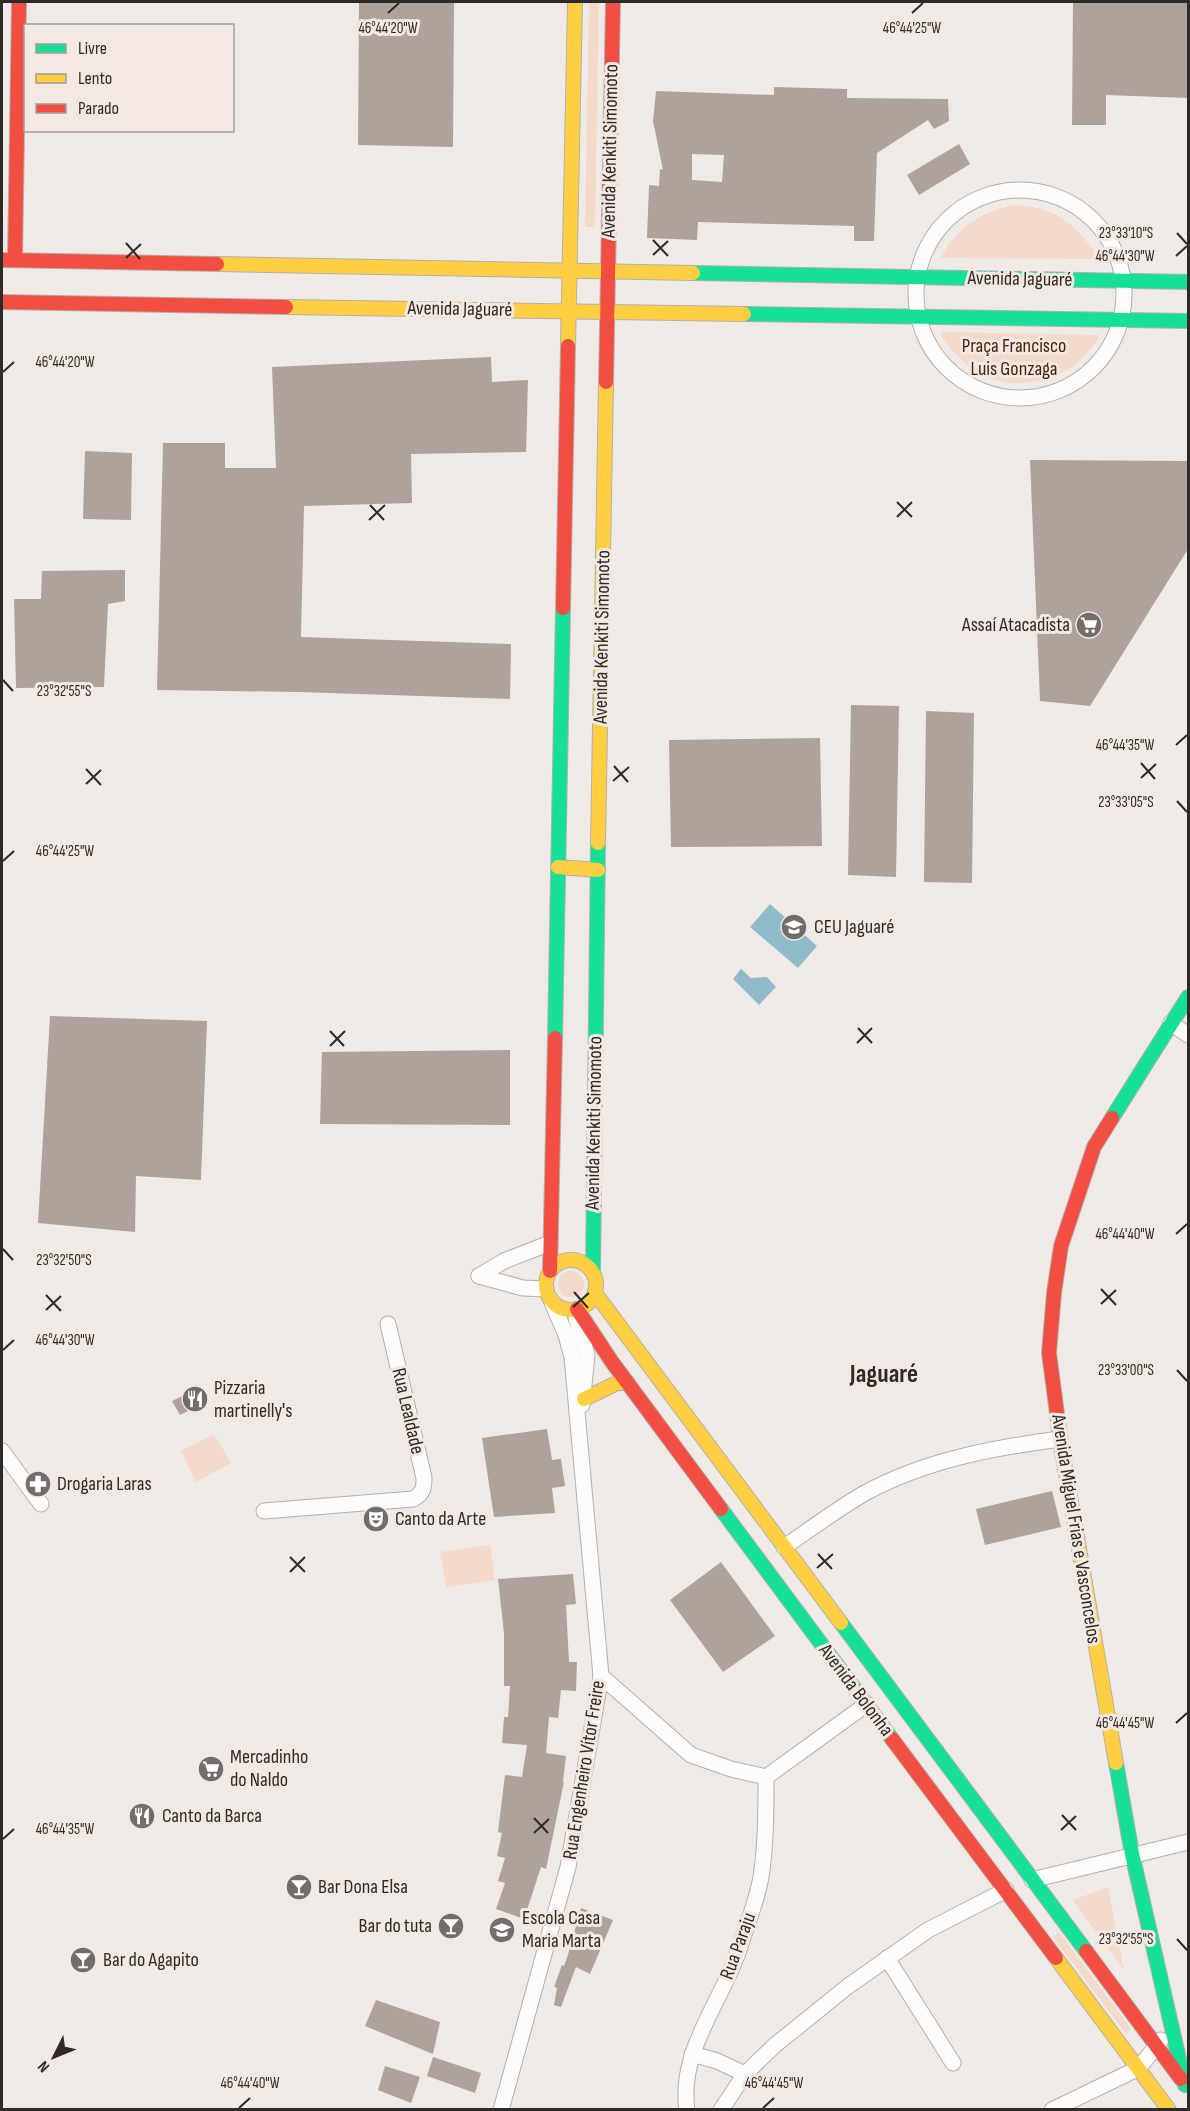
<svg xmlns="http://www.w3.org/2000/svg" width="1190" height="2111" viewBox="0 0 1190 2111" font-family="'Sofia Sans Condensed',sans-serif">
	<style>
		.green { fill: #f3d9c9 }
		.water { fill: #8fbaca }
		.building { fill: #aea29b; fill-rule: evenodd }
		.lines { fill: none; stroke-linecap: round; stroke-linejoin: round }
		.street-casing { stroke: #b3afac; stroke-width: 17 }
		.fast-casing { stroke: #b3afac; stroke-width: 16 }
		.slow-casing { stroke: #b3afac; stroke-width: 16 }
		.jam-casing { stroke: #b3afac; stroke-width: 16 }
		.street { stroke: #fdfcfb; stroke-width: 15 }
		.fast { stroke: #16e098; stroke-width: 14 }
		.slow { stroke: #ffcf43; stroke-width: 14 }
		.jam { stroke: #f24e42; stroke-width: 14 }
		.ticks { fill: none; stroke: #2e2a28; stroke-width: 2 }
		.labels { text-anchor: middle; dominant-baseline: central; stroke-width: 6; stroke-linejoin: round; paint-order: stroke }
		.street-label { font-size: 20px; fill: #2e2a28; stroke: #f3e9e2 }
		.park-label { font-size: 20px; fill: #46230b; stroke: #f3e9e2 }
		.poi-label { font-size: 20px; fill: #2e2a28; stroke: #f3e9e2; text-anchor: start }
		.district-label { font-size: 26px; font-weight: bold; fill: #2e2a28; stroke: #f3e9e2 }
		.ticks-label { font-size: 15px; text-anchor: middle; fill: #2e2a28; stroke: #f3e9e2; stroke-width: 6; stroke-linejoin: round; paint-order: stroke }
	</style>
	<rect width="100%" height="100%" fill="#efeae6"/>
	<g class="green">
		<path d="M589,2H599L595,227H585Z"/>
		<path d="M1013,205C1041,206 1062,213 1081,235C1088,243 1094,249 1098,259L941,258C955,228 982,212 1013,205Z"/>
		<path d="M942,332L1099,335V338C1091,348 1084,358 1073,366C1059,376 1043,381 1025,383C987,386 961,364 940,335Z"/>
		<circle cx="571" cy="1284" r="13"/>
		<path d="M214,1434L231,1463L196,1482L181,1451Z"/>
		<path d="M490,1545L495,1580L446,1587L440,1552Z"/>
		<path d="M1108,1887L1124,1970L1073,1900Z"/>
		<path d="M1059,1932L1131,2029L1126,2034L1053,1937Z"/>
	</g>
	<g class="water">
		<path d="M770,904L817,946L798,968L750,927Z"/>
		<path d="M741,969L751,978L767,977L776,987L759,1005L733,979Z"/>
	</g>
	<g class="building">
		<path d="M359,2H454L453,147L358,145Z"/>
		<path d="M1073,2H1188V98L1106,95V125H1072Z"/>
		<path d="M774,87L847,89V98L948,99L949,121L934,129L928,120L877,153L874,241H854V226L698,222L697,240L647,238L649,185L659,186L660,169L663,170L653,121L656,91L774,95ZM692,154L724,155L722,182L692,180Z"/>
		<path d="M959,144L970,164L919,195L907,175Z"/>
		<path d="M491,357L492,382L528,380L526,452L411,454L412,503L304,506L301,637L511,644L510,699L299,692L157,690L163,443H225V468H276L272,367Z"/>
		<path d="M85,451L132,453L131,520L83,519Z"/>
		<path d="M1030,460L1188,461V549L1090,706L1040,701Z"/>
		<path d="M125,570V601L108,604L104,687L16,688L14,599H41L42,571Z"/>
		<path d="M851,705L899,706L896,877L848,875Z"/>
		<path d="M926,711L974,713L972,883L924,882Z"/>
		<path d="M820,738L822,846L671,847L669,740Z"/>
		<path d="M50,1016L207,1021L201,1180L136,1176L135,1232L38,1223Z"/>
		<path d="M510,1050V1125L320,1124L322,1052Z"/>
		<path d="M199,1388L204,1403L180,1415L172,1401Z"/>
		<path d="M547,1429L552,1460L561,1459L565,1486L552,1488L555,1513L494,1517L482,1438Z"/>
		<path d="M1052,1491L1061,1527L985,1545L976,1509Z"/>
		<path d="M721,1562L775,1636L723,1672L670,1600Z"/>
		<path d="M573,1574L576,1604L566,1605L569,1662H577L576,1691L561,1690L558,1718L549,1717L546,1753L566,1756L563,1782H564L546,1869L541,1867L524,1919L496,1909L505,1883L498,1881L505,1858L497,1856L502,1833L498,1832L505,1775L522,1777L527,1745L502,1743L504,1717H508L510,1686H504V1633L498,1579Z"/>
		<path d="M581,1908L613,1920L590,1974L576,1967L561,2007L554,2005L557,1988L554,1987L562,1965L564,1966L567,1958Z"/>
		<path d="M376,2000L440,2022L433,2054L365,2026Z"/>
		<path d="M433,2057L481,2073L475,2093L427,2076Z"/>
		<path d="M385,2066L420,2077L411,2103L378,2090Z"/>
	</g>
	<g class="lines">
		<defs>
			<g id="street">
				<circle cx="1020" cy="294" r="104"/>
				<path d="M1171,1023L1188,1035"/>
				<path d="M479,1276L504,1261L550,1243"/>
				<path d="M479,1276L523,1288L546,1289"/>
				<path d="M576,1318L587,1355L582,1405"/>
				<path d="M2,1451L41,1504"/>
				<path d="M264,1511L413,1499C423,1494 424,1488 424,1478L388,1324"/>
				<path d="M784,1547C811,1529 837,1509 865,1493C926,1460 992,1448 1060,1439"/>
				<path d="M601,1676L691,1755L731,1769L766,1777L867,1704"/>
				<path d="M1032,1880L1188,1842"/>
				<path d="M887,1958L953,2063"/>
				<path d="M692,2054L717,2061L745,2074"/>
				<path d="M501,2110L568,1867L601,1676L572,1357L566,1335L551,1300"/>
				<path d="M687,2110C678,2051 723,2000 740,1947C747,1925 757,1900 761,1877C766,1844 766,1810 766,1777"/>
				<path d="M721,2110L745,2074L774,2046L847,1987L928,1930L1006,1890"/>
				<path d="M1052,2110L1139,2068L1161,2040"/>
			</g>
			<g id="fast">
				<path d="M693,273L1188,282"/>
				<path d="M744,314L1188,321"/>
				<path d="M555,1038L563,608"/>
				<path d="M1112,1118L1188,997"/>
				<path d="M593,1272L598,843"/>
				<path d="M721,1509L892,1739"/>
				<path d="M841,1623L1086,1951"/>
				<path d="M1116,1763L1132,1854L1185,2085"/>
			</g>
			<g id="slow">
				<path d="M217,264L693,273"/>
				<path d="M286,307L744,314"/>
				<path d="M568,346L575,2"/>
				<path d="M598,843L606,382"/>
				<path d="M558,867L598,870"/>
				<circle cx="571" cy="1285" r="25"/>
				<path d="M595,1293L841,1623"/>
				<path d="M584,1399L617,1383H628"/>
				<path d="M1061,1444L1116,1763"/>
				<path d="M1056,1958L1169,2110"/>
			</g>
			<g id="jam">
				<path d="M2,260L217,264"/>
				<path d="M15,260L19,2"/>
				<path d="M2,302L286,307"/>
				<path d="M606,382L613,2"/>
				<path d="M563,608L568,346"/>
				<path d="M550,1271L555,1038"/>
				<path d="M577,1309L612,1362L721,1509"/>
				<path d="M1061,1444L1049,1353L1054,1293L1061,1246L1094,1147L1112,1118"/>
				<path d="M892,1739L1056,1958"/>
				<path d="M1086,1951L1181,2079"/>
			</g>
		</defs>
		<use href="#street" class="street-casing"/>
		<use href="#fast" class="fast-casing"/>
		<use href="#slow" class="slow-casing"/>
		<use href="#jam" class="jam-casing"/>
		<use href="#street" class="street"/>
		<use href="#fast" class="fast"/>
		<use href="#slow" class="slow"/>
		<use href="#jam" class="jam"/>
	</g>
	<path class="ticks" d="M388,13L399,3M912,13L923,3M1177,233L1187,244M653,240L668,256M126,243L140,259M653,255L668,241M1176,256L1187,246M126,258L141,244M3,372L14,362M897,502L912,517M370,505L384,520M897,517L912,502M369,520L385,505M3,680L13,691M1176,745L1187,735M1141,763L1155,779M614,766L628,782M86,769L101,785M1141,778L1156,764M613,781L629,767M86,784L101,770M1177,801L1187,812M3,861L14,851M858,1028L872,1043M330,1031L344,1046M857,1043L872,1028M330,1046L345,1031M1176,1234L1187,1224M3,1249L13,1260M1101,1289L1116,1305M574,1292L588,1308M46,1295L61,1311M1101,1304L1116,1290M573,1307L589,1293M46,1310L61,1296M3,1350L14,1340M1177,1370L1187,1381M818,1554L832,1569M290,1557L305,1572M817,1568L833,1554M290,1572L305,1557M1176,1723L1187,1713M1062,1815L1076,1830M534,1818L548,1833M1061,1830L1076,1816M534,1833L549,1819M3,1839L14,1829M1177,1939L1187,1950M239,2108L250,2098M763,2108L774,2098"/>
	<defs>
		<symbol id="supermarket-disc" viewBox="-11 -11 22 22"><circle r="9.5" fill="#726d6a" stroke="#f3e9e2"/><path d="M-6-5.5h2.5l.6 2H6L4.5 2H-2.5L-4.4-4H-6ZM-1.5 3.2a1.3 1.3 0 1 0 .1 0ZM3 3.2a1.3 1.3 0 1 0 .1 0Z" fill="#fff"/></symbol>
		<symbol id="school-disc" viewBox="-11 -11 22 22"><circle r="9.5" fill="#726d6a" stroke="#f3e9e2"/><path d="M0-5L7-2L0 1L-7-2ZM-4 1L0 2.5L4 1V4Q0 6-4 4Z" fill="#fff"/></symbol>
		<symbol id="restaurant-disc" viewBox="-11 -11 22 22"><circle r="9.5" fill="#726d6a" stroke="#f3e9e2"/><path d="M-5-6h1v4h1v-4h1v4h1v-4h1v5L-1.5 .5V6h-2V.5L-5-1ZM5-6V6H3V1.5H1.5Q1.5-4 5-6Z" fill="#fff"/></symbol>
		<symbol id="pharmacy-disc" viewBox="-11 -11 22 22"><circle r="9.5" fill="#726d6a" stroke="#f3e9e2"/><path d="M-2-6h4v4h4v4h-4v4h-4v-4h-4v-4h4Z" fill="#fff"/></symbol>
		<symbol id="theatre-disc" viewBox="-11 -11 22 22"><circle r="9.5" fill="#726d6a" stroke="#f3e9e2"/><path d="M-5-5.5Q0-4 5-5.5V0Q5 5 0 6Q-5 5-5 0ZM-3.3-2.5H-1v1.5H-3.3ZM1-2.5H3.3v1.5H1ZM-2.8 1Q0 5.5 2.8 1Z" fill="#fff"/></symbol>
		<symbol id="bar-disc" viewBox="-11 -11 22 22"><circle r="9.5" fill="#726d6a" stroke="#f3e9e2"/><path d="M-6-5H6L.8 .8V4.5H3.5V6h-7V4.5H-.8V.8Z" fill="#fff"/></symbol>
	</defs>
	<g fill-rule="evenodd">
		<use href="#supermarket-disc" x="1074" y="610" width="30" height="30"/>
		<use href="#school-disc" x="779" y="912" width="30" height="30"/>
		<use href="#restaurant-disc" x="180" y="1384" width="30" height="30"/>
		<use href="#pharmacy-disc" x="23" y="1469" width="30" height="30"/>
		<use href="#theatre-disc" x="361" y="1504" width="30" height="30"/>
		<use href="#supermarket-disc" x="196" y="1754" width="30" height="30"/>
		<use href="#restaurant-disc" x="127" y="1801" width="30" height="30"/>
		<use href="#bar-disc" x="284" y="1872" width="30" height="30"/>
		<use href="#bar-disc" x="436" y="1911" width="30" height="30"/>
		<use href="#school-disc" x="487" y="1915" width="30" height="30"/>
		<use href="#bar-disc" x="68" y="1945" width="30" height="30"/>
	</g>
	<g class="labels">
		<g class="street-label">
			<text transform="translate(610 151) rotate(-89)">Avenida Kenkiti Simomoto</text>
			<text transform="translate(1020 279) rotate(1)">Avenida Jaguaré</text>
			<text transform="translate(460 309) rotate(1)">Avenida Jaguaré</text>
			<text transform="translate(602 637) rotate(-89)">Avenida Kenkiti Simomoto</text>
			<text transform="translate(594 1123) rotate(-89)">Avenida Kenkiti Simomoto</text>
			<text transform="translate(408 1411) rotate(77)">Rua Lealdade</text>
			<text transform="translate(1076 1529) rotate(81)">Avenida Miguel Frias e Vasconcelos</text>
			<text transform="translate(856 1690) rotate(53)">Avenida Bolonha</text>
			<text transform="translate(584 1770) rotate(-81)">Rua Engenheiro Vítor Freire</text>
			<text transform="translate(738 1946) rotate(-70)">Rua Paraju</text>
		</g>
		<g class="park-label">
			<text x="1014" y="346">Praça Francisco<tspan x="1014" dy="23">Luis Gonzaga</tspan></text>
		</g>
		<g class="poi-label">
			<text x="1070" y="625" text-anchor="end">Assaí Atacadista</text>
			<text x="814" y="927">CEU Jaguaré</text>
			<text x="214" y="1388">Pizzaria<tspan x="214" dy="23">martinelly's</tspan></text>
			<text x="57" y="1484">Drogaria Laras</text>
			<text x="395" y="1519">Canto da Arte</text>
			<text x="230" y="1757">Mercadinho<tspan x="230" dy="23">do Naldo</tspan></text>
			<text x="162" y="1816">Canto da Barca</text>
			<text x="318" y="1887">Bar Dona Elsa</text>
			<text x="522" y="1918">Escola Casa<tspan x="522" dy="23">Maria Marta</tspan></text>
			<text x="432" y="1926" text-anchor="end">Bar do tuta</text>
			<text x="103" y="1960">Bar do Agapito</text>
		</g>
		<g class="district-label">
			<text x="884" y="1374">Jaguaré</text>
		</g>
	</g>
	<g class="ticks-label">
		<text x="388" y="33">46°44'20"W</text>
		<text x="912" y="33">46°44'25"W</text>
		<text x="1126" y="238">23°33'10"S</text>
		<text x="1125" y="261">46°44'30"W</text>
		<text x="65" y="367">46°44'20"W</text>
		<text x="64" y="696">23°32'55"S</text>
		<text x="1125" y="750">46°44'35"W</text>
		<text x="1126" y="807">23°33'05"S</text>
		<text x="65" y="856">46°44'25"W</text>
		<text x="1125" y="1239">46°44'40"W</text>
		<text x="64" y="1265">23°32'50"S</text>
		<text x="65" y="1345">46°44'30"W</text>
		<text x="1126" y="1375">23°33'00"S</text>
		<text x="1125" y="1728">46°44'45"W</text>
		<text x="65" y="1834">46°44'35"W</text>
		<text x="1126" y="1944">23°32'55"S</text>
		<text x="250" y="2088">46°44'40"W</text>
		<text x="774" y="2088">46°44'45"W</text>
	</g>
	<rect width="1190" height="2111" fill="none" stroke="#2e2a28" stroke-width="6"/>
	<rect x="24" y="24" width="210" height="108" fill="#f3e9e2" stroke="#a49d98" stroke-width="1.5"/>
	<rect x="36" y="44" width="30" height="9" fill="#16e098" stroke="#a49d98" stroke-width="1.5"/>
	<text x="78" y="54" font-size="18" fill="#2e2a28">Livre</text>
	<rect x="36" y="74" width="30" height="9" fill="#ffcf43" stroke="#a49d98" stroke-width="1.5"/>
	<text x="78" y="84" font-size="18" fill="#2e2a28">Lento</text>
	<rect x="36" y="104" width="30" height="9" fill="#f24e42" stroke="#a49d98" stroke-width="1.5"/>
	<text x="78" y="114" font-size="18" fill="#2e2a28">Parado</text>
	<g transform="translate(54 2057) rotate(227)" stroke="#f3e9e2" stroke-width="4.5" paint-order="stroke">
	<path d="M0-4.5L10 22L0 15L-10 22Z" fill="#2e2a28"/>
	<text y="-9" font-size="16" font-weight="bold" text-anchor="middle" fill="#2e2a28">N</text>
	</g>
</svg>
